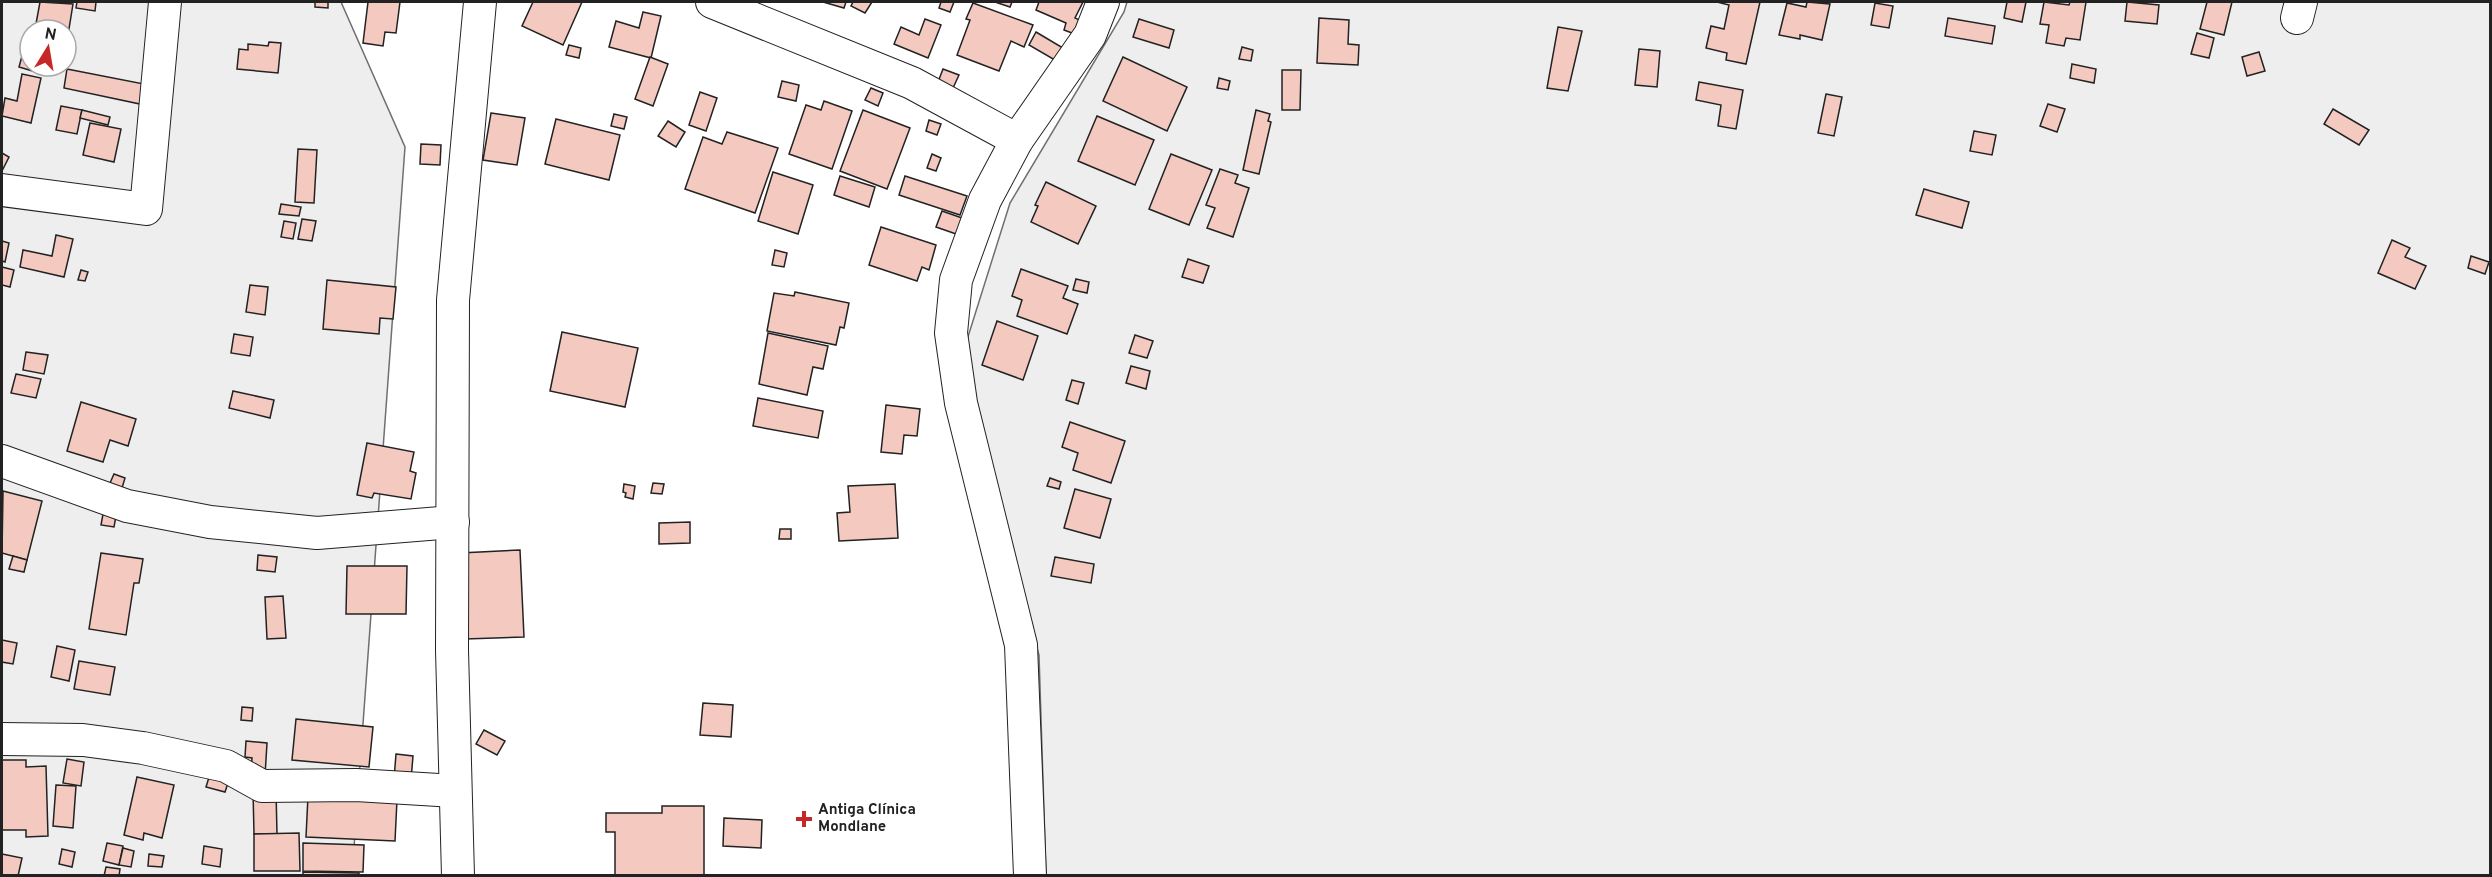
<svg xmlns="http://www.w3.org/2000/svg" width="2492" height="877" viewBox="0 0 2492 877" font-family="Overpass,sans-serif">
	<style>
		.green { fill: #eee; stroke: #6f6f6f; stroke-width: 1.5; fill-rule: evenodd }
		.building { fill: #f3c9c0; stroke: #222; stroke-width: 1.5 }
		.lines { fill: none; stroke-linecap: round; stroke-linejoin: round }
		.street-casing { stroke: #222; stroke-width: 34 }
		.street { stroke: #fff; stroke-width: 32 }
		.poi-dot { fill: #c62828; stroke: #fff; stroke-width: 2 }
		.labels { text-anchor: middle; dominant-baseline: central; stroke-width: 4.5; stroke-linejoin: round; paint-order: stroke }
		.poi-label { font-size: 15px; font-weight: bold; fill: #222; stroke: #fff; text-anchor: start }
	</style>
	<rect width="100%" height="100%" fill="#fff"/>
	<g class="green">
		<path d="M2,2H341L405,147L352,875L2,876ZM30,30H66V66H30Z"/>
		<path d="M1127,2H2490V875H1046L1039,655L970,406L966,343L1010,203L1124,12Z"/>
	</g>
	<g class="building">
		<path d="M40,2L73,4L68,35L66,30L35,29Z"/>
		<path d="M77,2H96L95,11L76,8Z"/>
		<path d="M315,2H328V8L315,7Z"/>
		<path d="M368,2H400L396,33L385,32L383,46L363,43Z"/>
		<path d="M533,2H582L563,45L522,26Z"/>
		<path d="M823,2H846L844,8Z"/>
		<path d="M853,2H872L865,13L851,6Z"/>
		<path d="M941,2H954L950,12L939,8Z"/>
		<path d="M995,2H1012L1010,7Z"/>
		<path d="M1039,2H1083L1075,18L1086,23L1080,36L1064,30L1066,23L1036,10Z"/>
		<path d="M1717,2H1760L1746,64L1726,60L1727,53L1706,48L1711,26L1724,29L1729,5Z"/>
		<path d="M1807,2L1830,4L1822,40L1800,35V39L1779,35L1787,3L1806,7Z"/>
		<path d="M2007,2H2026L2022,22L2004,18Z"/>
		<path d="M2044,2L2069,5L2070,2H2086L2080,40L2066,38L2064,46L2046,43L2049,25L2040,24Z"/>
		<path d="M2127,2L2159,5L2157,24L2125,21Z"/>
		<path d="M2207,2H2232L2224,35L2200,29Z"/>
		<path d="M973,3L1033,25L1024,47L1011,41L999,71L957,55L970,20L966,19Z"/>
		<path d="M1875,3L1893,6L1889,28L1871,25Z"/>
		<path d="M643,12L661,16L651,58L609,47L616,21L639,28Z"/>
		<path d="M1319,18L1349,20L1348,44L1359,45L1358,65L1317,63Z"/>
		<path d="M1948,18L1995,26L1992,44L1945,36Z"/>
		<path d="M925,19L941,25L928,58L894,44L901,27L919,35Z"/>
		<path d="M1139,19L1174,30L1169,48L1133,37Z"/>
		<path d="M1558,27L1582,31L1568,91L1547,88Z"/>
		<path d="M1036,32L1068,51L1060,63L1029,45Z"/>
		<path d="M2197,33L2214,38L2209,58L2191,54Z"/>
		<path d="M269,42L281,43L278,73L237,69L239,49L248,50V44L268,46Z"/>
		<path d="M569,45L581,48L579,58L566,55Z"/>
		<path d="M1242,47L1253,50L1251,61L1239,59Z"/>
		<path d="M1639,49L1660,51L1657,87L1635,85Z"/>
		<path d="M2259,52L2265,71L2247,76L2242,57Z"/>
		<path d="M22,56L30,58V66H38L36,72L19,67Z"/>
		<path d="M650,57L668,64L653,106L635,99Z"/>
		<path d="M1123,57L1187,87L1167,131L1103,101Z"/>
		<path d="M2072,64L2096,69L2094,83L2070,78Z"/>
		<path d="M67,69L144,84L140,104L64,88Z"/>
		<path d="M943,69L959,75L953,88L938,82Z"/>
		<path d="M1282,70H1301L1300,110H1282Z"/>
		<path d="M22,74L41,78L31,123L2,116L5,98L17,101Z"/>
		<path d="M1219,78L1230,81L1228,90L1217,88Z"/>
		<path d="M782,81L799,85L796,101L778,97Z"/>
		<path d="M1699,82L1743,90L1736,129L1718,126L1721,105L1696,100Z"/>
		<path d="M871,88L883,93L878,106L865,100Z"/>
		<path d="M700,92L717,98L706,131L689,125Z"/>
		<path d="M1826,94L1842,97L1834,136L1818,133Z"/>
		<path d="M824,101L852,111L832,169L789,154L806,105L821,110Z"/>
		<path d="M2048,104L2065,109L2057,132L2040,126Z"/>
		<path d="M61,106L82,110L77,134L56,130Z"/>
		<path d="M2333,109L2369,130L2359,145L2324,124Z"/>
		<path d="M82,110L110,117L108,125L80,118Z"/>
		<path d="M863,110L910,128L887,189L840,171Z"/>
		<path d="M1256,110L1270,114L1268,121L1271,122L1259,174L1243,170Z"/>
		<path d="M491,113L525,118L517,165L483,160Z"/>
		<path d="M614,114L627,117L624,129L611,126Z"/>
		<path d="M1097,116L1154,140L1135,185L1078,161Z"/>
		<path d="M556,119L620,135L609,180L545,164Z"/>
		<path d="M929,120L941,124L937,135L926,131Z"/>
		<path d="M668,121L685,132L676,147L658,136Z"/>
		<path d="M90,123L121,129L114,162L83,155Z"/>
		<path d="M1974,131L1996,135L1992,155L1970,151Z"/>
		<path d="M727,132L778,148L755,213L685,189L703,137L722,144Z"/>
		<path d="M421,144L441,145L440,165L420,164Z"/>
		<path d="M298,149L317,150L314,203L295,202Z"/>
		<path d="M2,153L9,157L2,171Z"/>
		<path d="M932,154L941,158L936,171L927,168Z"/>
		<path d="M1171,154L1212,170L1189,225L1149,209Z"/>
		<path d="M1220,169L1238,175L1235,183L1249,188L1233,237L1207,228L1215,208L1206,205Z"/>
		<path d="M773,172L813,185L798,234L758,221Z"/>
		<path d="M840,176L875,187L869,207L834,195Z"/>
		<path d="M905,176L967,196L960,215L899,195Z"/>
		<path d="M1046,182L1096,206L1078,244L1031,222L1038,206L1035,205Z"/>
		<path d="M1924,189L1969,202L1962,228L1916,215Z"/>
		<path d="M281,204L301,207L299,216L279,214Z"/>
		<path d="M942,211L965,219L959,235L936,227Z"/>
		<path d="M302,219L316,221L312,241L298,239Z"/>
		<path d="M284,221L296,223L293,239L281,237Z"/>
		<path d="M881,227L936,245L929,270L922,267L917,281L869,265Z"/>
		<path d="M56,235L73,239L64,277L20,267L23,250L52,256Z"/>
		<path d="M2392,240L2410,248L2405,257L2426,266L2415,289L2378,273Z"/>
		<path d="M2,241L9,243L5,262L2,261Z"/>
		<path d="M775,250L787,253L784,267L772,265Z"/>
		<path d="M2471,256L2489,262L2485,274L2468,268Z"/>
		<path d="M1188,259L1209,266L1203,283L1182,277Z"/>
		<path d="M2,267L14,270L10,287L2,285Z"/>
		<path d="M1021,269L1068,286L1063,298L1078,304L1067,334L1017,316L1022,300L1012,296Z"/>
		<path d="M81,270L88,272L85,281L78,280Z"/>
		<path d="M1076,279L1089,282L1087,293L1073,290Z"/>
		<path d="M327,280L396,287L393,319L380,318L379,334L323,329Z"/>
		<path d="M250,285L268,287L265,315L246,312Z"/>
		<path d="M795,292L849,303L844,328L840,327L836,345L767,331L774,293L794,296Z"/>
		<path d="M997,321L1038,336L1023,380L982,365Z"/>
		<path d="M562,332L638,348L625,407L550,391Z"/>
		<path d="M768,333L828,346L823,369L813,367L807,395L759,384Z"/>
		<path d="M234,334L253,337L250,356L231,353Z"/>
		<path d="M1135,335L1153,341L1147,358L1129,353Z"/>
		<path d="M26,352L48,355L44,374L23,370Z"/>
		<path d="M1131,366L1150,371L1146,389L1126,383Z"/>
		<path d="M16,374L41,379L36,398L11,393Z"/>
		<path d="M1072,380L1084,383L1078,404L1066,400Z"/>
		<path d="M233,391L274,400L270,418L229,408Z"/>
		<path d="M758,398L823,411L818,438L753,426Z"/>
		<path d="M81,402L136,419L128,446L110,440L103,462L67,451Z"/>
		<path d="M886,405L920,409L917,436L904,435L902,454L881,452Z"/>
		<path d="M1070,422L1125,441L1111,483L1073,470L1078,453L1062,447Z"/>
		<path d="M367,443L414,452L410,471L416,473L411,499L374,493L372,498L357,495Z"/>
		<path d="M114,474L125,478L122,488L110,483Z"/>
		<path d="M1050,478L1061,482L1059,489L1047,486Z"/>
		<path d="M653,483L664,484L662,494L651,493Z"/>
		<path d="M624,484L635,486L633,499L625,497L626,493L623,492Z"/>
		<path d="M895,484L898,538L839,541L837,513L850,512L848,486Z"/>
		<path d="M1075,489L1111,499L1100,538L1064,528Z"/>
		<path d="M3,491L42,501L27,560L2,553Z"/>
		<path d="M103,514L116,516L114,527L101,525Z"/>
		<path d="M690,522V543L659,544V523Z"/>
		<path d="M780,529H791V539H779Z"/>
		<path d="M520,550L524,637L465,639L460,553Z"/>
		<path d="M101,553L143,559L139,583H134L126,635L89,629Z"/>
		<path d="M258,555L277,557L275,572L257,570Z"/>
		<path d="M13,556L27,560L24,572L9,569Z"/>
		<path d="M1055,557L1094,564L1091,583L1051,576Z"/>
		<path d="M347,566H407L406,614H346Z"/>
		<path d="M283,596L286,638L267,639L265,597Z"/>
		<path d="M2,640L17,643L13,664L2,662Z"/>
		<path d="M57,646L75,650L69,681L51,677Z"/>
		<path d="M79,661L115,667L110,695L74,689Z"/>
		<path d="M703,703L733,705L731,737L700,735Z"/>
		<path d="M242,707L253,708L252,721L241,720Z"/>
		<path d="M296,719L373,727L369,767L292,760Z"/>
		<path d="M484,730L505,741L497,755L476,744Z"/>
		<path d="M246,741L267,743L265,776L251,775L252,758L245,757Z"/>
		<path d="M396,754L413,756L411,780L394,779Z"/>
		<path d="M67,759L84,762L81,786L63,783Z"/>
		<path d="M2,760H26V767L46,766L48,836L26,837V830H2Z"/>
		<path d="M210,774L229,780L225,792L206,787Z"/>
		<path d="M137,777L174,785L162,838L144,833L143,840L124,835Z"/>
		<path d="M56,785L76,786L73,828L53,826Z"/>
		<path d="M253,791H276L277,834H254Z"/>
		<path d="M308,796L397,800L395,841L306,837Z"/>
		<path d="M662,806H704V876H615V832H606V813H662Z"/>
		<path d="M724,818L762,820L761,848L723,846Z"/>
		<path d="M299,833L300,871H254V834Z"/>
		<path d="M107,843L123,846L119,865L103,861Z"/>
		<path d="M303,843L364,845L363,872L303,871Z"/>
		<path d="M204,846L222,849L220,867L202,864Z"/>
		<path d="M123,848L134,851L131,867L119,865Z"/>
		<path d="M62,849L75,852L72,867L59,864Z"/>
		<path d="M2,854L22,858L18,876H2Z"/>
		<path d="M149,854L164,856L162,867L148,866Z"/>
		<path d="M106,867L120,869L119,876H104Z"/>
		<path d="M303,872L359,873V876H303Z"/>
	</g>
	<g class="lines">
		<defs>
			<g id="street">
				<path d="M712,2L912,83L1017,140"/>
				<path d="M2297,18L2301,2"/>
				<path d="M2,190L146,209L165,2"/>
				<path d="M2,461L127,506L210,522L317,533L453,522"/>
				<path d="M2,739L83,740L143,748L226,766L262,786L356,785L455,791"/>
				<path d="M458,876L452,650L453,300L480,2"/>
				<path d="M1030,876L1021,645L961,403L951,333L956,280L985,200L1017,140L1090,35L1103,2"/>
			</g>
		</defs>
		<use href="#street" class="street-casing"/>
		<use href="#street" class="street"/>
	</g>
	<path class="poi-dot" d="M801 810h6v6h6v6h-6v6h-6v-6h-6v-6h6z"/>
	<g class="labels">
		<g class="poi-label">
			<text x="818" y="810">Antiga Clínica<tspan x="818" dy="17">Mondlane</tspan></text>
		</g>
	</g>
	<rect width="2492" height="877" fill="none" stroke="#222222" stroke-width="6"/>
	<g transform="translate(48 48) rotate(11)"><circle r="28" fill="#ffffff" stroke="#a7a7a7" stroke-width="1.5"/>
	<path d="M0-4.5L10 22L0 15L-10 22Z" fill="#c62828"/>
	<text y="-9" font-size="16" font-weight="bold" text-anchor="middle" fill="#222222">N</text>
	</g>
</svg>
